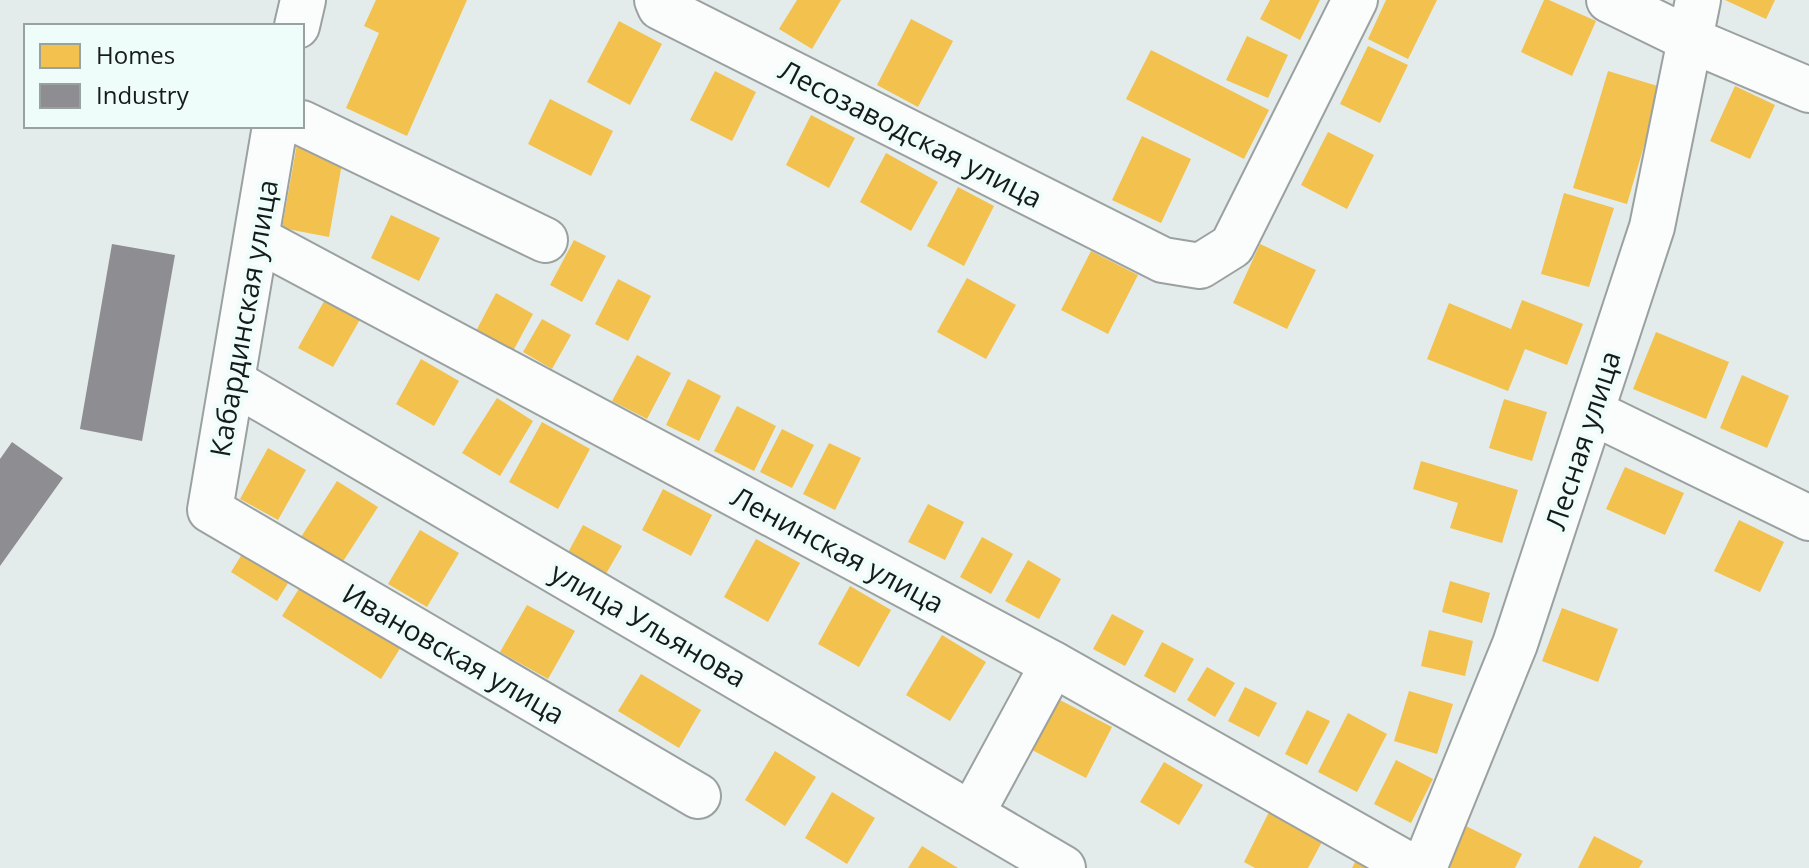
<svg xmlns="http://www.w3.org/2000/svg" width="1809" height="868" viewBox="0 0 1809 868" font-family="'Open Sans',sans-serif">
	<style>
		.homes { fill: #f2c14e }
		.industry { fill: #8d8d92 }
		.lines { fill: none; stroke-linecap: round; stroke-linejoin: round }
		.minor-casing { stroke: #9aa1a0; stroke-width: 48 }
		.minor { stroke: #fbfcfc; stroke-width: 44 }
		.labels { text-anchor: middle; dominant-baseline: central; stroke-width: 8; stroke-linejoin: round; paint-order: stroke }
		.street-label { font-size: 28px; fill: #161b1a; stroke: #eefdfa }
	</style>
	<rect width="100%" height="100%" fill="#e4eceb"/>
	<g class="homes">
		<path d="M376,0H467L407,136L346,108L379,33L364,26Z"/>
		<path d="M797,0H841L812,49L779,29Z"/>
		<path d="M1270,0H1320L1300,40L1260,19Z"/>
		<path d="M1386,0H1437L1408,59L1368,39Z"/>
		<path d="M1544,0H1549L1596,21L1572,76L1521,52Z"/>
		<path d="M1725,0H1775L1766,19Z"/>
		<path d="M911,19L953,41L918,107L877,85Z"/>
		<path d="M619,21L662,44L630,105L587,82Z"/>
		<path d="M1247,36L1288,55L1268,98L1226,80Z"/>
		<path d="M1368,46L1408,65L1380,123L1340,104Z"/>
		<path d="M1151,50L1269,110L1244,159L1126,99Z"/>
		<path d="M715,71L756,92L732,141L690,120Z"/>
		<path d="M1608,71L1661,87L1627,204L1573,188Z"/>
		<path d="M1735,86L1775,105L1750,159L1710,141Z"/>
		<path d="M550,99L613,131L591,176L528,144Z"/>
		<path d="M811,115L855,138L829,188L786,165Z"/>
		<path d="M1328,132L1374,155L1347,209L1301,185Z"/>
		<path d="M1142,136L1191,159L1161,223L1112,200Z"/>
		<path d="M297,144L344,152L329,237L282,228Z"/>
		<path d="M886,153L938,182L911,231L860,202Z"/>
		<path d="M958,187L994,206L964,266L927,246Z"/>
		<path d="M1564,193L1614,208L1589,287L1541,274Z"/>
		<path d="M391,215L440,238L419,281L371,258Z"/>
		<path d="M574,240L606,256L582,302L550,285Z"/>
		<path d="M1260,244L1316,270L1287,329L1233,303Z"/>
		<path d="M1091,251L1138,275L1108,334L1061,310Z"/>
		<path d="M967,278L1016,305L986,359L937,332Z"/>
		<path d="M618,279L651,296L628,341L595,324Z"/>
		<path d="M496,293L533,314L512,353L475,333Z"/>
		<path d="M327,296L362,316L333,367L298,348Z"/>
		<path d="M1522,300L1583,324L1567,365L1525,349L1508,391L1427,359L1449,303L1511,329Z"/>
		<path d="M542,319L571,335L552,369L523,352Z"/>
		<path d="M1656,332L1729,362L1706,419L1633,389Z"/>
		<path d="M637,355L671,373L647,419L612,401Z"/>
		<path d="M421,359L459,381L434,426L396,404Z"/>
		<path d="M1742,375L1789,396L1767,448L1720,428Z"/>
		<path d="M688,379L721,396L699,441L666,425Z"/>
		<path d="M497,398L533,421L500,476L462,453Z"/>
		<path d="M1504,399L1547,412L1532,461L1489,448Z"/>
		<path d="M737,406L776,426L754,471L714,451Z"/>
		<path d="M542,422L590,449L558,509L509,482Z"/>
		<path d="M782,429L814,445L792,488L760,472Z"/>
		<path d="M829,443L861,458L835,510L803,494Z"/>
		<path d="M268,448L306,470L278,520L240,499Z"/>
		<path d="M1421,461L1518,490L1502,543L1450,528L1458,503L1413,489Z"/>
		<path d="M1625,467L1684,493L1665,535L1606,509Z"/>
		<path d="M337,481L378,507L342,563L301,537Z"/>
		<path d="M663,489L712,515L691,556L642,530Z"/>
		<path d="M928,504L964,522L945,560L908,542Z"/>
		<path d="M1739,520L1784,542L1760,592L1714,571Z"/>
		<path d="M583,525L622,546L603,579L565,558Z"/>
		<path d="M420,530L459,553L427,607L388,584Z"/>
		<path d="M982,537L1013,554L991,594L960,577Z"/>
		<path d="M756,539L800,563L768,622L724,597Z"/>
		<path d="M247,546L293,575L277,601L231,572Z"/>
		<path d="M1028,560L1061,579L1039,619L1005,601Z"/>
		<path d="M305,579L404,642L381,679L282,616Z"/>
		<path d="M1450,581L1490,593L1482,623L1442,612Z"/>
		<path d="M850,586L891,610L859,667L818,644Z"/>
		<path d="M527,605L575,631L548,679L500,652Z"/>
		<path d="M1562,608L1618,629L1598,682L1542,661Z"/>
		<path d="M1112,614L1144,631L1125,666L1093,649Z"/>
		<path d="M1429,630L1473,641L1465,676L1421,666Z"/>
		<path d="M942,635L986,662L950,721L906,695Z"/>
		<path d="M1162,642L1194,659L1175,693L1144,676Z"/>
		<path d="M1207,667L1235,683L1215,717L1187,700Z"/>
		<path d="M641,674L701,710L679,748L618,711Z"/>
		<path d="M1245,687L1277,703L1259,737L1228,721Z"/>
		<path d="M1409,691L1453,704L1437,754L1394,741Z"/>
		<path d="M1058,699L1112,727L1086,778L1032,750Z"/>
		<path d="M1307,710L1330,721L1307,765L1285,754Z"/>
		<path d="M1348,713L1387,734L1357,792L1318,772Z"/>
		<path d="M775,751L816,777L785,826L745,800Z"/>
		<path d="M1396,760L1433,779L1411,823L1374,804Z"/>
		<path d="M1164,762L1203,785L1179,825L1140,802Z"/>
		<path d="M832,792L875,818L847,864L805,838Z"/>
		<path d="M1269,812L1323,840L1308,868H1255L1244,862Z"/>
		<path d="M1462,824L1522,854L1515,868H1440Z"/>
		<path d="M1594,836L1643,861L1639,868H1578Z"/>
		<path d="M922,846L958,868H908Z"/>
		<path d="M1356,860L1371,868H1352Z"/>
	</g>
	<g class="industry">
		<path d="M112,244L175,255L142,441L80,429Z"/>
		<path d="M12,442L63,478L0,566V459Z"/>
	</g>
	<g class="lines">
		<defs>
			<g id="minor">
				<path d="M657,0L660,7L1163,260L1200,266L1232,246L1355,0"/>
				<path d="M1609,0L1691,40L1809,90"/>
				<path d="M297,26L303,0"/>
				<path d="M302,123L545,240"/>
				<path d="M275,126L210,510L698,796"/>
				<path d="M257,239L1053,664L1414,868"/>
				<path d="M233,382L1063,868"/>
				<path d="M1592,412L1809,518"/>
				<path d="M972,813L1053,664"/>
				<path d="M1424,868L1515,644L1652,227L1698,0"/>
			</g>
		</defs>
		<use href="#minor" class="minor-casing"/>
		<use href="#minor" class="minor"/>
	</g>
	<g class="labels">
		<g class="street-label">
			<text transform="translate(911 133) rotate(27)">Лесозаводская улица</text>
			<text transform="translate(243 318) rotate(-80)">Кабардинская улица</text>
			<text transform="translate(1582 440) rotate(-72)">Лесная улица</text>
			<text transform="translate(838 549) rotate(28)">Ленинская улица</text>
			<text transform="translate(649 624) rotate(30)">улица Ульянова</text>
			<text transform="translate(454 653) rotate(30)">Ивановская улица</text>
		</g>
	</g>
	<rect x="24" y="24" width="280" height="104" fill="#eefdfa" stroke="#98a3a0" stroke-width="2"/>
	<rect x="40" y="44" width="40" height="24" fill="#f2c14e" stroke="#98a3a0" stroke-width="2"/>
	<text x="96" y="64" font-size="24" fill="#161b1a">Homes</text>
	<rect x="40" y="84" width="40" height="24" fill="#8d8d92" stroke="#98a3a0" stroke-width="2"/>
	<text x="96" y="104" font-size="24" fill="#161b1a">Industry</text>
</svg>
